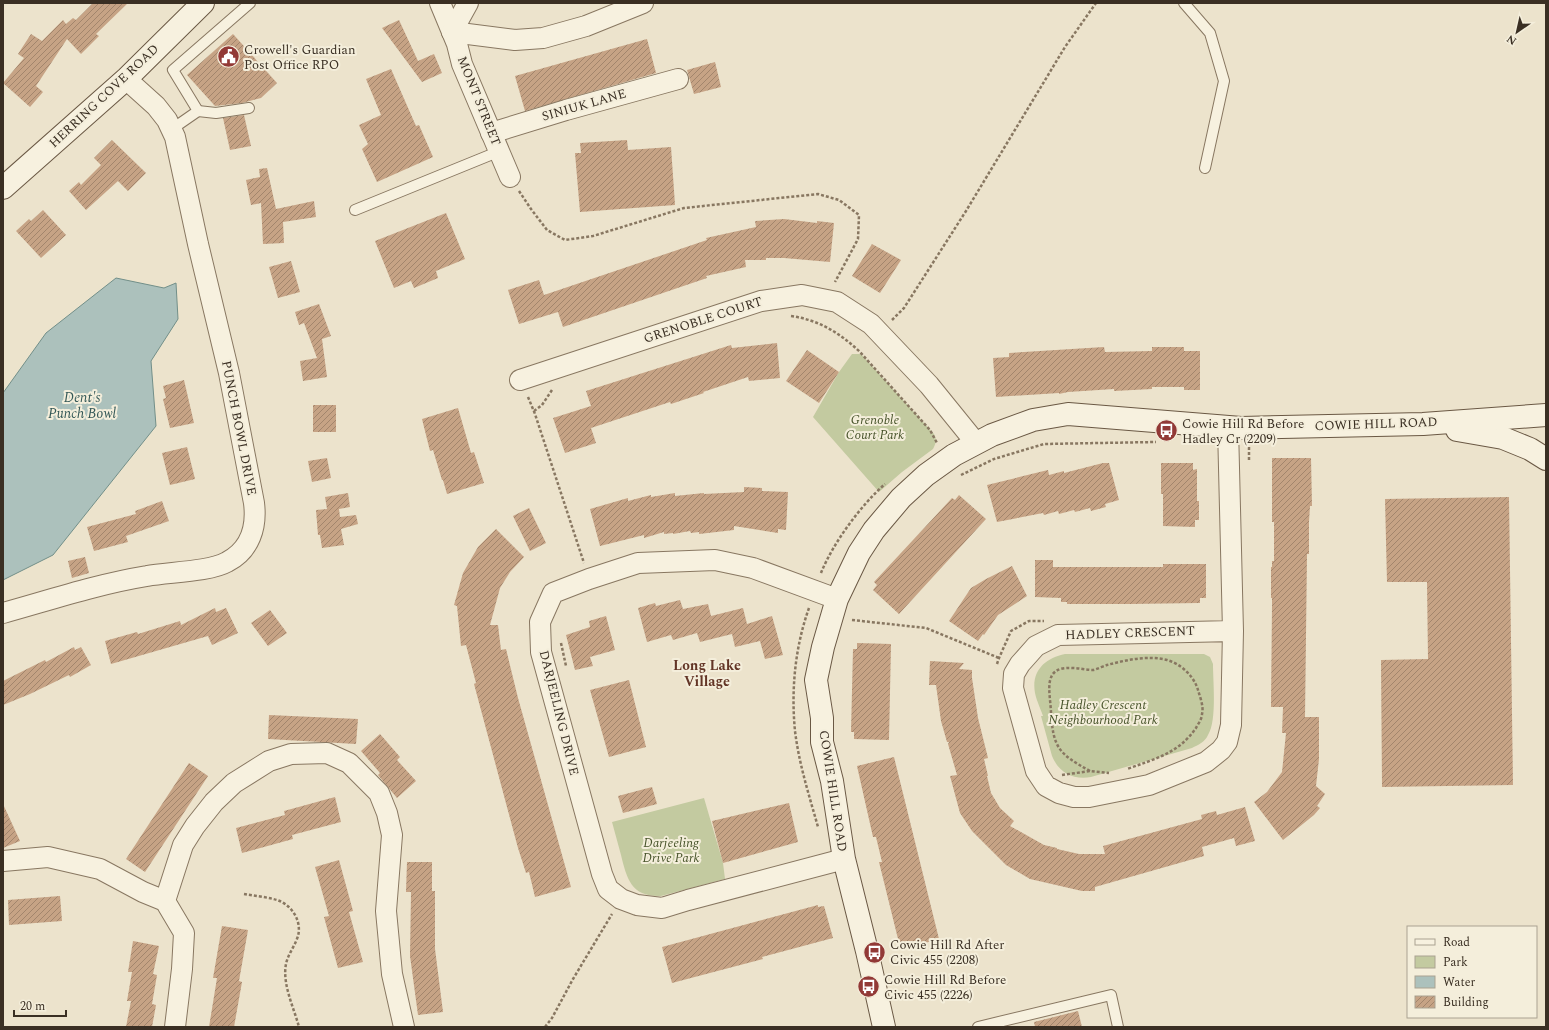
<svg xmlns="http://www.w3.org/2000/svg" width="1549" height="1030" viewBox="0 0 1549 1030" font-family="Spectral,serif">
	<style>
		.green { fill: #c3caa0 }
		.water { fill: #acc1bc; stroke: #728f89 }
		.building { fill: url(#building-hatch) }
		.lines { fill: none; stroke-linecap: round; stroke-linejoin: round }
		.lane-casing { stroke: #887761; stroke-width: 12 }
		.street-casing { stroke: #887761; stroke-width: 22 }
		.secondary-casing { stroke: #6a5844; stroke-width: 24 }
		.path { stroke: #887761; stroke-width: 2.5; stroke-dasharray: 3 2; stroke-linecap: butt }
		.lane { stroke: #f7f1df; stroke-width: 10 }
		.street { stroke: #f7f1df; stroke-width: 20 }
		.secondary { stroke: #f7f1df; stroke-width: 22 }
		.labels { text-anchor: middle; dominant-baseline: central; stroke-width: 4; stroke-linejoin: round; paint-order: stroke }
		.poi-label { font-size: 13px; fill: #3a2f23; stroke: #f4eedb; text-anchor: start }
		.street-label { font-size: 13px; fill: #3a2f23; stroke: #f4eedb }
		.park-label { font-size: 13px; font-style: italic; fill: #48542b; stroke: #f4eedb }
		.water-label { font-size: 14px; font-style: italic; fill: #345857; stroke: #f4eedb }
		.neighbourhood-label { font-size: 14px; font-weight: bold; fill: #633526; stroke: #f4eedb }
	</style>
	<defs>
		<pattern id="building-hatch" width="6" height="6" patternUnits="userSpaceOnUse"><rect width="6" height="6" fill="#c6a385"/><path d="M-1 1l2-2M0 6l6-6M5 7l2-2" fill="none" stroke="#a2856c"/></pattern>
	</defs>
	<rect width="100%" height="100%" fill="#ece3cc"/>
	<g class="green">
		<path d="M852,354H861L934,434C937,440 936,443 933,449L902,472L879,492L813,417L839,372Z"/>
		<path d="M1065,654H1204L1210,657L1213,664C1213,682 1217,721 1208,735C1205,742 1198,745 1192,748L1091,777C1073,780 1059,773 1052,756L1041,716H1043C1040,707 1037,702 1035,693C1031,671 1045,658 1065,654Z"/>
		<path d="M704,798L723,863L725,879L661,896C632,897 627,880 621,855C618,844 615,833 612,822Z"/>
	</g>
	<path class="water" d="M116,278L164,288L176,283L178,319L151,361L156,426L53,555L3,580V393L46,333Z"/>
	<g class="building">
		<path d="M93,3H128L96,34L99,36L81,54L67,39L36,86L43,92L30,107L3,83L24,58L18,54L31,34L42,41L63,20L66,24L73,18L76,20Z"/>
		<path d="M399,20L418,61L434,54L442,73L422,82L382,28Z"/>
		<path d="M233,34L277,83L261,98L242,103L215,106L187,75Z"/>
		<path d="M647,39L656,73L525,111L515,76Z"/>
		<path d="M715,62L721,87L694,94L687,70Z"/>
		<path d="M391,69L416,126L419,125L433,157L377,182L362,149L368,144L359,125L381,115L366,79Z"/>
		<path d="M244,115L251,146L230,150L223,118Z"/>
		<path d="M112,140L146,173L128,191L118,181L86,210L69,191L79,182L81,185L101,165L94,158Z"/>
		<path d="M627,140L628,150L671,147L675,205L580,212L575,153H581L580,143Z"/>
		<path d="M267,168L276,209L314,201L316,217L283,222L284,243L263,244L261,203L251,205L246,180L260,177L259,169Z"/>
		<path d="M43,210L66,235L41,258L16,231L29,219L31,221Z"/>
		<path d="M446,213L465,259L436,271L438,278L414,288L411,281L394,288L375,241Z"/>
		<path d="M784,219L817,223V221L834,223L830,262L784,258H766V260H745L746,267L706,276L707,278L563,327L558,312L519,324L508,290L539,280L544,295L707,240L706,238L756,227L755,221Z"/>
		<path d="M872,244L901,260L880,293L852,276Z"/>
		<path d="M291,261L300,292L278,298L269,267Z"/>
		<path d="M319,304L331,336L322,339L327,377L303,381L300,361L317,358L304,323L299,325L295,312Z"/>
		<path d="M777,343L780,378L749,381L748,377L703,392L704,393L671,404L670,402L591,428L596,443L565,453L553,418L591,406L586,391L731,345L732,348Z"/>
		<path d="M1104,347L1105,352L1152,351V347H1184V351H1200V390H1184V387H1152V389L1114,391V389L1068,392L1059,394V393L996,397L993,358L1009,357V353Z"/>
		<path d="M807,350L839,372L819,403L786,381Z"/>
		<path d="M184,380L194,423L170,428L163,399L166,398L163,386Z"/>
		<rect x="313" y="405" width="23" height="27"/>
		<path d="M458,408L471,453L474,452L484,483L447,494L443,480H442L433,450L430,451L422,419Z"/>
		<path d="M187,447L195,479L170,485L162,453Z"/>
		<path d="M327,458L331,478L312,482L308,461Z"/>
		<path d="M1272,458H1311L1312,506H1310L1309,522V554H1307L1305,717H1319V759L1316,786L1325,794L1317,806L1320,808L1314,815L1283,840L1254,802L1267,792L1282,772L1286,733H1282L1283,707H1271L1272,604V598H1271V567H1272V561H1274V522H1272Z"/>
		<path d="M1103,463H1109L1119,500L1105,504L1106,507L1091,511L1090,508L1075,512L1074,510L1059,514L1058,511L1044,515L1043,513L997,522L987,485L1048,470L1049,475L1064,471V473Z"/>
		<path d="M1161,463H1193V470L1197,469V501H1199V520H1195V527L1163,526V494H1161Z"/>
		<path d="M744,487L762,488V491L788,492L786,530L778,529V533L734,526V530L699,534V532L691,533L690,531L673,534V533L664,534V532L644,538V535L600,546L590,509L628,498V501L651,495V497L675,493V496L704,493V494L744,492Z"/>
		<path d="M348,493L350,507L339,509L340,517L356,515L358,524L341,529L344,545L322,548L320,535H318L316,510L327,509L325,497Z"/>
		<path d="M959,495L986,519L899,614L873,590L877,585L874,582L952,498L955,500Z"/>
		<path d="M1509,497L1513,785L1382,787L1381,660L1428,659L1427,582H1387L1385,499Z"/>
		<path d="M162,501L169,521L126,536L128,542L94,551L87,527L136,514L135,511Z"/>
		<path d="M529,508L546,543L530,551L513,516Z"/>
		<path d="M496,529L524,557L510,572L500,588L490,625H498L501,650L506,649L518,698L571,887L535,897L529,872L526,873L518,848L474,684L476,683L466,645L461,646L457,606L454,605L463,573L478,547Z"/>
		<path d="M85,557L89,573L72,578L68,561Z"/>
		<path d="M1035,560H1053V567H1163V564H1206V598H1200V603L1130,604H1067V602H1061V598L1035,597Z"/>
		<path d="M1012,566L1027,596L998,615L984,635L983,634L978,641L949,621L971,588L986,579Z"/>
		<path d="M680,600L683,609L708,604L711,616L743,608L747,624L772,616L783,655L765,659L760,641L735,647L732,634L700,642L697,633L673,640L671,635L647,642L638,608L655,603L656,606Z"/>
		<path d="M215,608L216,612L226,608L238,633L212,645L208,636L111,664L105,641L137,632L138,634L180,621L181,625Z"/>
		<path d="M270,610L287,633L268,646L251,623Z"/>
		<path d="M606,616L615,650L590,657L593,666L575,670L566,635L590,627L589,621Z"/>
		<path d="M857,643L891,644L889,740L854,739V732H851L853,649H857Z"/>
		<path d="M74,647L75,650L81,647L91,665L70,677L69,675L30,694L3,705V681L45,660L46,662Z"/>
		<path d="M930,661L964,663L959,669L972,670V678L978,718L988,758L984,759L988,776H987L991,793L1000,808L1014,821L1010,826L1044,845L1057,848V849L1079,854H1105L1103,846L1202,819L1201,815L1216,811L1217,815L1245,807L1255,841L1236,846L1234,838L1202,847L1204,856L1095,887V891H1082L1030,879L1006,865L972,831L960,813L950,776L957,775L948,744L949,742H947L941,721L936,685H929Z"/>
		<path d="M629,680L646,747L609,757L590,690Z"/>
		<path d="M269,715L358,719L356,744L268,739Z"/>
		<path d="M380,734L400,757L397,760L416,781L397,798L378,775L380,773L361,751Z"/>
		<path d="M894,757L939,939L904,949L903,942L899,943L879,862H882L876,837H873L857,766Z"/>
		<path d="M189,763L208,776L145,872L126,859Z"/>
		<path d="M652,787L657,804L623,813L618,796Z"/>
		<path d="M335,797L341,822L292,835L293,839L242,853L236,828L285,815L284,811Z"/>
		<path d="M789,803L798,842L723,863L712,821Z"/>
		<path d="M3,804L20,841L3,848Z"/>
		<path d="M339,860L353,911L349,912L363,962L338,968L324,917L329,916L315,867Z"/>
		<path d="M407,862H432V891H435V949L443,1012L418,1015L410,956L411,892H406Z"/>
		<path d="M60,896L62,921L9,925L8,900Z"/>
		<path d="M818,905V907L824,906L833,938L762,957L763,959L672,983L662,947Z"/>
		<path d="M222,926L248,930L239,981L242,982L234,1027H209L217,978H213Z"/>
		<path d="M133,941L159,946L153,974L157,975L152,1004L156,1005L152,1027H126L131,1001H127L132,972H128Z"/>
		<path d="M1078,1011L1082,1027H1035L1034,1022Z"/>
	</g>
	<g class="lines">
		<defs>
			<g id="lane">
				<path d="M1184,3L1210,33L1224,81L1205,168"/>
				<path d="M198,111L216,113L249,108"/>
				<path d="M172,129L198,111L173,70L250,3"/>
				<path d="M355,210L500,151"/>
				<path d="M978,1027L1111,995L1118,1027"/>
			</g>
			<g id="street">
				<path d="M440,3L457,44L462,64L510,177"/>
				<path d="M452,32L515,40L543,38L586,26L643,3"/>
				<path d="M452,32L468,3"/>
				<path d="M491,133L566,110L678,79"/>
				<path d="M520,380L761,301L802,295L837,302L871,324L929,385L976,443"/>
				<path d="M1228,427L1233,631L1231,725L1227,742L1221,750L1206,762L1149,785L1089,797H1074L1059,793L1046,786L1036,771L1013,688L1014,674L1020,664L1036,646L1058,635L1233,631"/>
				<path d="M837,599L753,568L715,560L638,563L589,579L553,593L540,622L541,652L602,874L608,889L621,899L637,905L662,908L688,900L844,859"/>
				<path d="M3,613C50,600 98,584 147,576C168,572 209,572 227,562C250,550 257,527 254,503L229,373L198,244L175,137L167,120L156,106L126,79"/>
				<path d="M3,861L48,857L100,869L143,892L165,901L184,933L182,969L175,1027"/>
				<path d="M165,901L183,845L195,826L214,802L234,783L269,761L291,754L327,753L349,763L379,793L387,813L392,835L386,911L392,974L404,1027"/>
			</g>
			<g id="secondary">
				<path d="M3,188L126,79L203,3"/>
				<path d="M1457,430L1503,438L1530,449L1546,459"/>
				<path d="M884,1027L867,951L844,859L832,781L822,742V718L816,680L823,647L837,599L859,553L874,530L901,498L926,475L954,455L992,435L1033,420L1068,414L1241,428L1423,424L1546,415"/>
			</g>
		</defs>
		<use href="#lane" class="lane-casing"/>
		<use href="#street" class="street-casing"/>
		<use href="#secondary" class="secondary-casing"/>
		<g class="path">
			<path d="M519,191L531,209L547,230L565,240L593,236L684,208L818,194L839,200L859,215L858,239L835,282"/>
			<path d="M791,316C819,320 840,333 860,352L930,430L937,443"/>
			<path d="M892,320L904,308L966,211L1065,47L1096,3"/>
			<path d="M528,397L535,414L584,563"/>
			<path d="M534,411L542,405L552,390"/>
			<path d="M1249,460V447"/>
			<path d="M961,475L994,459L1044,444L1156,442"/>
			<path d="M821,573C833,543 861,505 885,484"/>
			<path d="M809,608C795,647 791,690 795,731C799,764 809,795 818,827"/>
			<path d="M852,620L926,628L999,658"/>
			<path d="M561,643L566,666"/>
			<path d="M997,664L999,658L1011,631L1029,621H1044"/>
			<path d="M1090,771C1059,754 1053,748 1051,712C1050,691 1042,666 1072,668C1079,668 1086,670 1093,670C1098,669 1103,666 1107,665C1126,660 1148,655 1167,660C1181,664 1194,676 1198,690C1200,697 1204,707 1202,714C1202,719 1198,724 1196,728C1179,753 1155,759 1127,769"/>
			<path d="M1062,775L1090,771L1109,773"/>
			<path d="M244,894C255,896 267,897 277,900C292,905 302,921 298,936C295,946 288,954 286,964C282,984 294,1008 299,1027"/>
			<path d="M545,1027L552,1018L573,979L612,914"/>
		</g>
		<use href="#lane" class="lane"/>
		<use href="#street" class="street"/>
		<use href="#secondary" class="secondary"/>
	</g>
	<defs>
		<symbol id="civic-disc" viewBox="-11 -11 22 22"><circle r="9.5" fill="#923936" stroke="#f4eedb"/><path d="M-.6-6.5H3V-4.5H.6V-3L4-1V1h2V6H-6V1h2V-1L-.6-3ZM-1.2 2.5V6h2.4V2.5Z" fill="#fff"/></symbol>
		<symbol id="bus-disc" viewBox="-11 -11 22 22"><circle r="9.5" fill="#923936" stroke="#f4eedb"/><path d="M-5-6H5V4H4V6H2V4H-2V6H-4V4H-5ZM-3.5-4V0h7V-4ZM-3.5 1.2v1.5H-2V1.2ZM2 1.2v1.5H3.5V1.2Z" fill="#fff"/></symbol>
	</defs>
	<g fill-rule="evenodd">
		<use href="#civic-disc" x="216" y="44" width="25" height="25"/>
		<use href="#bus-disc" x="1154" y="418" width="25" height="25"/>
		<use href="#bus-disc" x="862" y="940" width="25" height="25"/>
		<use href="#bus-disc" x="856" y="974" width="25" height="25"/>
	</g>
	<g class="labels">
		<g class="poi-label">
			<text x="244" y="50">Crowell's Guardian<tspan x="244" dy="15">Post Office RPO</tspan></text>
			<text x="1182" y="424">Cowie Hill Rd Before<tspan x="1182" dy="15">Hadley Cr (2209)</tspan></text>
			<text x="890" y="945">Cowie Hill Rd After<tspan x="890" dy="15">Civic 455 (2208)</tspan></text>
			<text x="884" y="980">Cowie Hill Rd Before<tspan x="884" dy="15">Civic 455 (2226)</tspan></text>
		</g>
		<g class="street-label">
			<text transform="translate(104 96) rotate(-43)">HERRING COVE ROAD</text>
			<text transform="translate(479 101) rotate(68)">MONT STREET</text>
			<text transform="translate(584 105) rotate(-16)">SINIUK LANE</text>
			<text transform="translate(703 320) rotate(-18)">GRENOBLE COURT</text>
			<text transform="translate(1376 424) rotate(-2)">COWIE HILL ROAD</text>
			<text transform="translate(239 428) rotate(79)">PUNCH BOWL DRIVE</text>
			<text transform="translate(1130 633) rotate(-2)">HADLEY CRESCENT</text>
			<text transform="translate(559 713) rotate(76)">DARJEELING DRIVE</text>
			<text transform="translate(833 791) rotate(81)">COWIE HILL ROAD</text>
		</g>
		<g class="park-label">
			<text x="875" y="420">Grenoble<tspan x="875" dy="15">Court Park</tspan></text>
			<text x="1103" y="705">Hadley Crescent<tspan x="1103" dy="15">Neighbourhood Park</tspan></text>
			<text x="671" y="843">Darjeeling<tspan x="671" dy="15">Drive Park</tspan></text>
		</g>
		<g class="water-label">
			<text x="82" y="397">Dent's<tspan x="82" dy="16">Punch Bowl</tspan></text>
		</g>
		<g class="neighbourhood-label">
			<text x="707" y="665">Long Lake<tspan x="707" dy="16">Village</tspan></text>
		</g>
	</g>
	<rect width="1549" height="1030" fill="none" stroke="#3a2f23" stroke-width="8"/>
	<rect x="1407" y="926" width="130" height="92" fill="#f4eedb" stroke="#aaa291"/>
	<rect x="1415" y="939" width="20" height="6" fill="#f7f1df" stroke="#aaa291"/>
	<text x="1443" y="946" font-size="12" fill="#3a2f23">Road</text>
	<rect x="1415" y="956" width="20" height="12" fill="#c3caa0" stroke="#aaa291"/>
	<text x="1443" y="966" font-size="12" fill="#3a2f23">Park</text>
	<rect x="1415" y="976" width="20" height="12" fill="#acc1bc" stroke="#aaa291"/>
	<text x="1443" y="986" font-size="12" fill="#3a2f23">Water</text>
	<rect x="1415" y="996" width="20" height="12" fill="url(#building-hatch)" stroke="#aaa291"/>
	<text x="1443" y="1006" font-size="12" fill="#3a2f23">Building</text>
	<g transform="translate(1517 32) rotate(214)" stroke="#f4eedb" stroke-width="3" paint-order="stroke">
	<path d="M0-3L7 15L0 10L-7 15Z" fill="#3a2f23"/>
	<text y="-6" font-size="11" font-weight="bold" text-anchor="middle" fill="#3a2f23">N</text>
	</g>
	<path d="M14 1010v6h52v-6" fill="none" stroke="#3a2f23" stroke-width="2"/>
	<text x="20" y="1010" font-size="12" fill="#3a2f23" stroke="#f4eedb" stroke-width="3" paint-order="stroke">20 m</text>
</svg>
